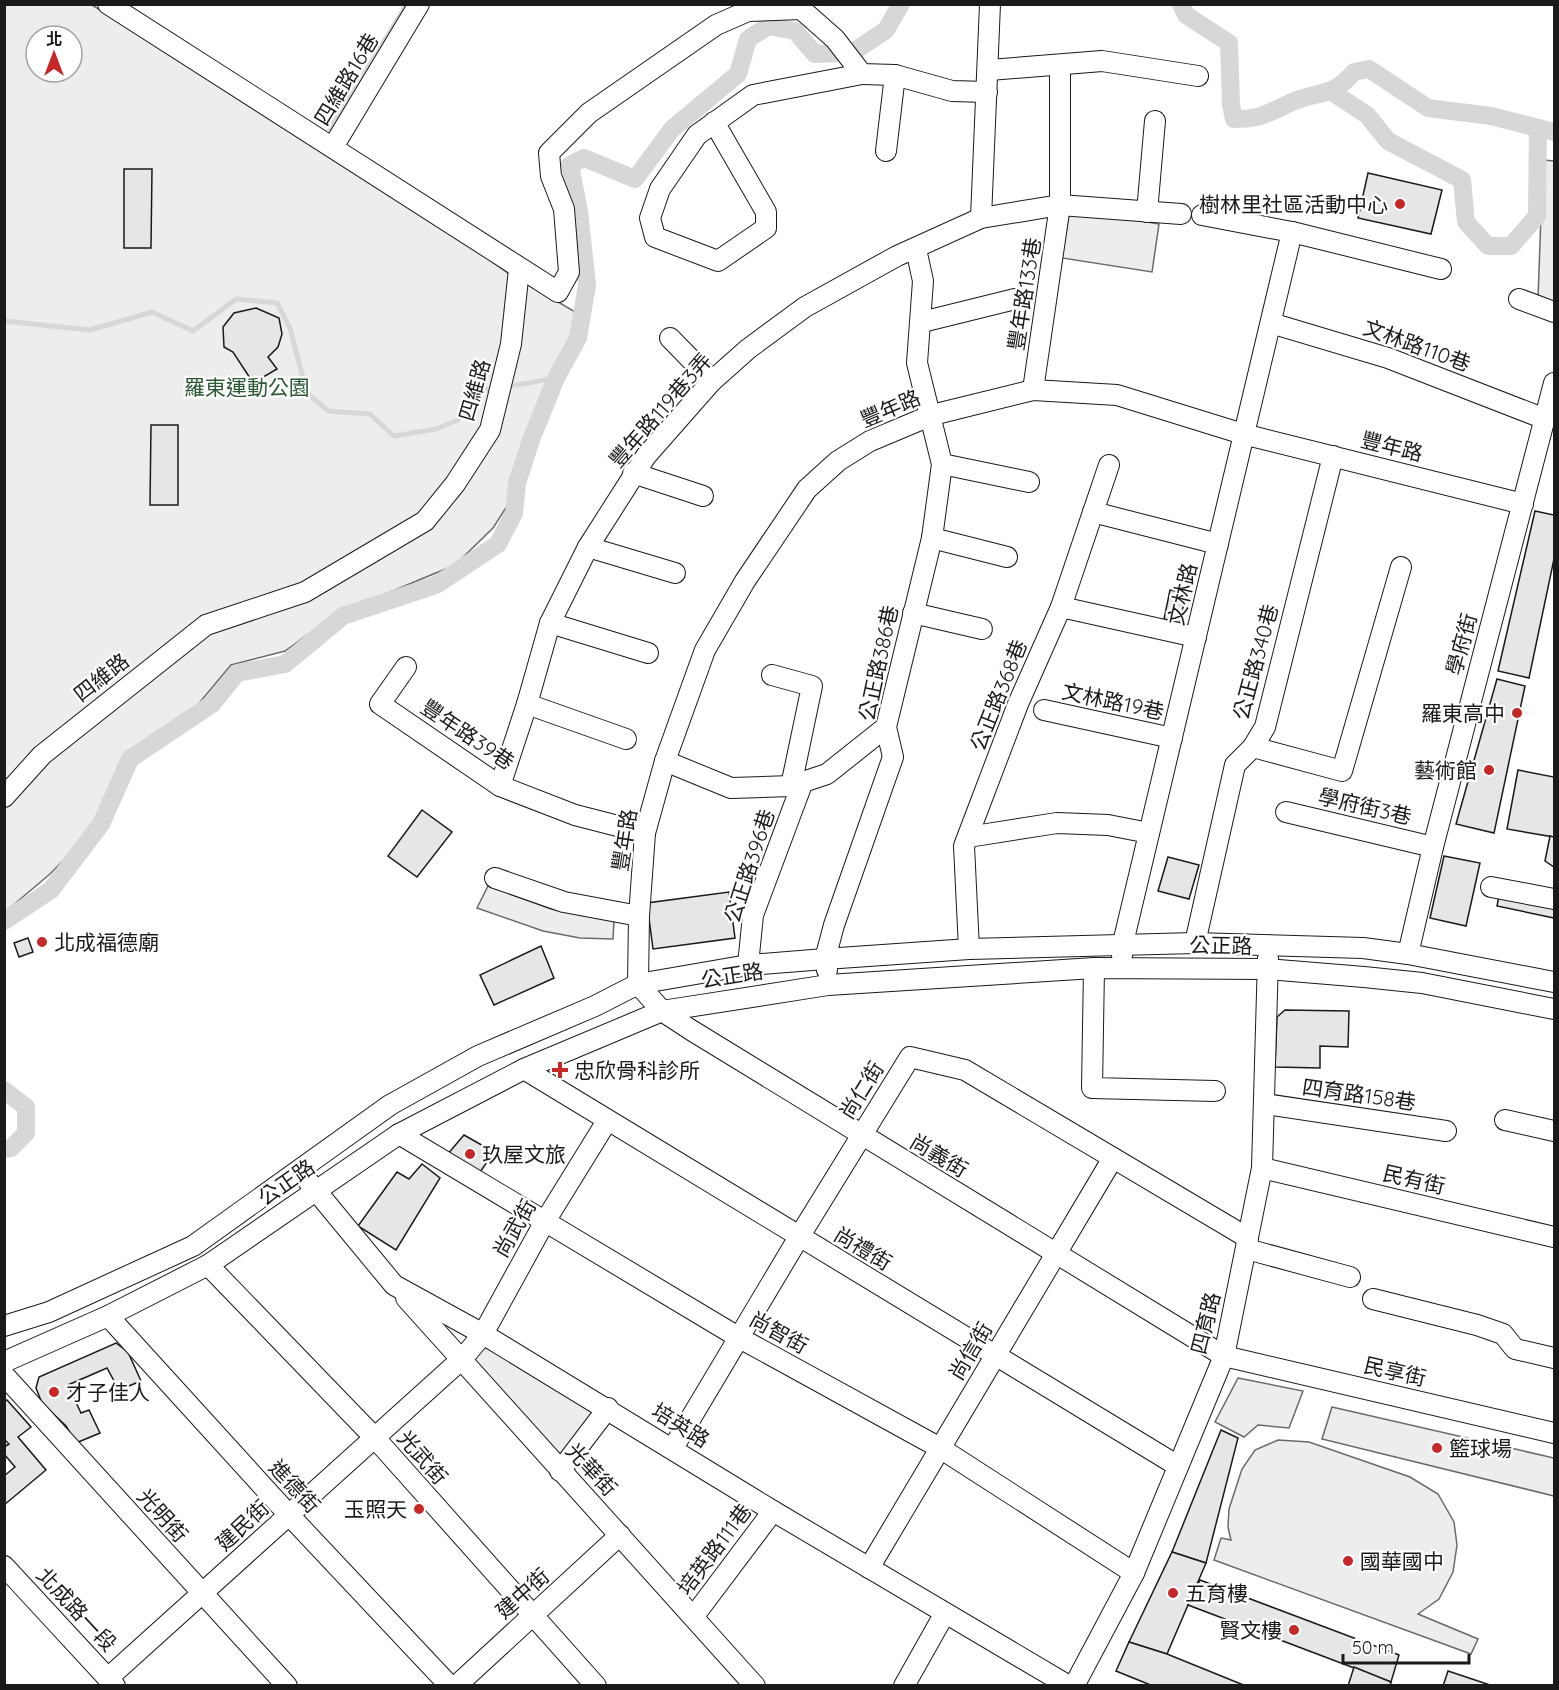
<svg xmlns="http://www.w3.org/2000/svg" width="1559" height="1690" viewBox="0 0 1559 1690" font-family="Quicksand,'Noto Sans TC',sans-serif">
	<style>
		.built { fill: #ededed; stroke: #6a6a6a; stroke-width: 1.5; fill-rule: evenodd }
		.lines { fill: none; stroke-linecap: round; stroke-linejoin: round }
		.stream { stroke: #d7d7d7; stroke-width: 5 }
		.canal { stroke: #d7d7d7; stroke-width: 18 }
		.building { fill: #e6e6e6; stroke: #1a1a1a; stroke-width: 1.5 }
		.minor-casing { stroke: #1a1a1a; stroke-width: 22 }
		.minor { stroke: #fff; stroke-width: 20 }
		.poi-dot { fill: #c62828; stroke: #fff; stroke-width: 2 }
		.labels { text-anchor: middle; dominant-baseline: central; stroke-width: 4.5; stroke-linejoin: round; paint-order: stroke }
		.street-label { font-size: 21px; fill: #1a1a1a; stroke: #fff }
		.poi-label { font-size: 21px; fill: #1a1a1a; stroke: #fff; text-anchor: start }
		.park-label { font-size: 21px; fill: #2b5a34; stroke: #fff }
	</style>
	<rect width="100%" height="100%" fill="#fff"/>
	<g class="built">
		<path d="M5,5H92L378,181L508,273L584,317L549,383L525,478L493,528L455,565L335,615L285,651L231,665L185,720L126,768L90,833L50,874L5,912ZM36,36H72V72H36Z"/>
		<path d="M1543,160L1554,161V302L1538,299Z"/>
		<path d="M1070,209L1159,224L1152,272L1062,258Z"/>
		<path d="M488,886L551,909L614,920L613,939L580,938L543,931L477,908Z"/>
		<path d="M483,1334L608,1408L560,1471L463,1358Z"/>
		<path d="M1238,1378L1303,1391L1289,1428L1258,1425L1244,1437L1215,1422Z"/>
		<path d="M1332,1407L1554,1458V1496L1322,1439Z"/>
		<path d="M1278,1440L1309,1442L1410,1477L1438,1494L1454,1522L1457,1545L1453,1572L1439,1599L1418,1614L1478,1639L1471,1654L1214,1560L1221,1538L1231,1540L1228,1527L1229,1509L1242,1469L1255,1450Z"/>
	</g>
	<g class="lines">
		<g class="stream">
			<path d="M330,129L407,4"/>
			<path d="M4,321L90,330L152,312L193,331L236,299L277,303L290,328L307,393L328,411L370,414L394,436L436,429L458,420L470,393L496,388"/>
			<path d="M505,387L556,378"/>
		</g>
		<g class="canal">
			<path d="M1181,4L1186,15L1229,43L1231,105L1234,119C1262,119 1268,113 1292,102C1319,91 1333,97 1354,72L1369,69L1428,108L1491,116L1554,132"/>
			<path d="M1332,92L1367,115L1388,141L1462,180L1466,222L1488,246H1511L1537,216L1538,128"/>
			<path d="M4,921L51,890L101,824L130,759L212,704L237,673L285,664L343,616L436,585L498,544L514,513L517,483L531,440L556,378L578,338L587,285L579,211L570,165L584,158L635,179L672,129L738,74L748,39L768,26L795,31L815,54L853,52L886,30L901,4"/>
			<path d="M4,1090L26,1107V1133L11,1148L4,1149"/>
		</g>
	</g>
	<g class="building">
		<path d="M124,169H152L151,248H124Z"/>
		<path d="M1368,173L1442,190L1431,234L1358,218Z"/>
		<path d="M256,308L279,318L282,334L278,347L268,357L277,369L260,379L250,378L233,352L224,347L223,327L234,313Z"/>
		<path d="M151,425H178V505H150Z"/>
		<path d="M1535,511L1554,515V559L1529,678L1498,671Z"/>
		<path d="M1170,590L1186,593L1180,623L1164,619Z"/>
		<path d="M1497,679L1525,686L1494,833L1456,824Z"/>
		<path d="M1518,770L1554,777V837L1507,829Z"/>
		<path d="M422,810L452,832L417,877L388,856Z"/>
		<path d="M1550,836L1554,837V867L1545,861Z"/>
		<path d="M1444,856L1480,863L1466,926L1430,918Z"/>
		<path d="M1168,857L1199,865L1189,899L1158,891Z"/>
		<path d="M729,892L735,938L653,949L647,903Z"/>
		<path d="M1499,896L1554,907V918L1497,906Z"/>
		<path d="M28,938L33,952L19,957L14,943Z"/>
		<path d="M541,946L554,978L494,1005L480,975Z"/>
		<path d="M1285,1010L1349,1011L1348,1047L1320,1046V1068L1275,1067L1277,1017Z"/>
		<path d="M464,1135L494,1152L478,1175L446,1156Z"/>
		<path d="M422,1164L440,1178L396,1250L358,1226L397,1172L409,1179Z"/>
		<path d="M116,1343L128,1352L141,1381L119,1390L107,1368L68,1385L81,1413L89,1410L100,1433L76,1443L66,1426L42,1403L36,1388L39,1377Z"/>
		<path d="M7,1400L31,1427L18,1437L46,1470L4,1505V1476L15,1467L4,1454V1447L9,1444L4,1439V1402Z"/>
		<path d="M1221,1430L1238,1438L1206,1563L1172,1552Z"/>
		<path d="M1172,1552L1206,1563L1167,1654L1129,1642Z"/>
		<path d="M1200,1580L1399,1655L1391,1682L1188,1605Z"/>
		<path d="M1129,1642L1167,1654L1246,1686H1153L1116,1671Z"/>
		<path d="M1354,1667L1391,1682L1390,1686H1348Z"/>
		<path d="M1448,1671L1493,1686H1443Z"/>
	</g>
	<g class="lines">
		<defs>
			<g id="minor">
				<path d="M108,4L558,292L569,272L564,209L551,176L549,153L589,113L716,25L748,11L801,9"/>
				<path d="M801,9L835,39L862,74L895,75L952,91L987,92"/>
				<path d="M989,70L1102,61L1198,76"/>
				<path d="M714,122L766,212V228L718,261L655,237L650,218L660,189L697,135L753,95L862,74"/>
				<path d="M333,147L419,4"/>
				<path d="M886,151L895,75"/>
				<path d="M1147,212L1155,121"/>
				<path d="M1202,215L1292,232L1441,269"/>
				<path d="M981,218L990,4"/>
				<path d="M1519,299L1554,312"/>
				<path d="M922,322L1015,299"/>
				<path d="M1271,323L1388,358L1545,419"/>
				<path d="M670,338L712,381"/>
				<path d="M1033,390L1060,205V65"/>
				<path d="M942,464L1029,482"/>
				<path d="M633,473L703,496"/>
				<path d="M1523,504L1243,434L1117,395L1033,390L932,415L870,441L838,461L807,489L745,581L705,650L665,761L645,833L639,916L638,984L662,1011L691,1030L1224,1356L1554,1433"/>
				<path d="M1093,512L1218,544"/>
				<path d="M932,538L1007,557"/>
				<path d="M588,547L675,573"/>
				<path d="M1061,607L1196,637"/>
				<path d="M913,613L982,629"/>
				<path d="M550,623L648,653"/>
				<path d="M406,667L380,704L500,786L575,815L645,833"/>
				<path d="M772,675L812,686L791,786"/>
				<path d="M527,704L626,739"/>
				<path d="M1044,710L1172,738"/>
				<path d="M1253,747L1342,771L1401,567"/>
				<path d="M665,761L731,788L791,786L827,774L886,727"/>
				<path d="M500,786L527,704L550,623L588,547L646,456L712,381L748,349L805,307L897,256L981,218L1060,205L1181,214"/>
				<path d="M4,797L42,755L206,625L305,592L425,521L455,484L490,430L511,344L519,269"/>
				<path d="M1286,812L1433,847"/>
				<path d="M968,837L1057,823L1108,825L1149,833"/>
				<path d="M495,878L564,902L639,916"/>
				<path d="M1491,887L1554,899"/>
				<path d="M1195,943L1235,765L1253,747L1265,727L1333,456"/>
				<path d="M969,949L964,846L1018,704L1061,607L1109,465"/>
				<path d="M1408,954L1433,847L1554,383"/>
				<path d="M1122,956L1123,943L1292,232"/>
				<path d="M748,965L753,915L802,784"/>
				<path d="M1094,968L1092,1088L1215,1091"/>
				<path d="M827,970L825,959L834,925L893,757L886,727L932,538L942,464L917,363L923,281L916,249"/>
				<path d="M524,1069L1178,1466"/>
				<path d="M1265,1104L1446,1131"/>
				<path d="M1505,1120L1554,1131"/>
				<path d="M399,1134L738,1337L940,1448L1134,1573"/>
				<path d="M1262,1168L1554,1237"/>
				<path d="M308,1181L394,1285L483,1334L773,1511L1069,1686"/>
				<path d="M1247,1249L1350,1277"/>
				<path d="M208,1265L375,1438L596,1686"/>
				<path d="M406,1298L755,1686"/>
				<path d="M1373,1299L1477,1325L1503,1334L1515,1349L1554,1358"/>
				<path d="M108,1316L289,1515L450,1686"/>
				<path d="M4,1326L49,1312L193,1246L390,1105L478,1056L595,1006L638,984L748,965L825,959L969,949L1195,943L1363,948L1408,954L1554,982"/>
				<path d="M4,1362L108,1316L208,1265L399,1134L524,1069L662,1011L828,985L1094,968L1268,969L1364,977L1422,983L1554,1009"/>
				<path d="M4,1375L287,1686"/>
				<path d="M673,1448L799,1237L910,1057L965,1070L1248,1238"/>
				<path d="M560,1471L608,1408"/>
				<path d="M4,1566L115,1686"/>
				<path d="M869,1568L1113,1158"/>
				<path d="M694,1616L773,1511"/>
				<path d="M108,1678L463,1358L483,1334L544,1223L607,1121"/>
				<path d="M456,1686L620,1535"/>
				<path d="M904,1686L945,1613"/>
				<path d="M1074,1686L1134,1573L1224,1356L1262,1168L1268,958"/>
			</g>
		</defs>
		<use href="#minor" class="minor-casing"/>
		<use href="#minor" class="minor"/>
	</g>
	<g class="poi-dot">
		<circle cx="1400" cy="204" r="6"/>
		<circle cx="1517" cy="713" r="6"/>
		<circle cx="1489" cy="770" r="6"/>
		<circle cx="42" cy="942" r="6"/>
		<path d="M557 1061h6v6h6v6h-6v6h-6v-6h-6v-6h6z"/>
		<circle cx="470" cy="1154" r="6"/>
		<circle cx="54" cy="1392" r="6"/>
		<circle cx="1437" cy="1448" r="6"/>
		<circle cx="419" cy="1509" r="6"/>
		<circle cx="1348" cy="1561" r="6"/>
		<circle cx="1173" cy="1593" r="6"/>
		<circle cx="1294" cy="1630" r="6"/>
	</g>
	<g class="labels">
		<g class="street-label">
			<text transform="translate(346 79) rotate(-59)">四維路16巷</text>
			<text transform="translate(1024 294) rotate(-81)">豐年路133巷</text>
			<text transform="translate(1417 345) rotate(20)">文林路110巷</text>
			<text transform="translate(474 390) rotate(-74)">四維路</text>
			<text transform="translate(890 408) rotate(-23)">豐年路</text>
			<text transform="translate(660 410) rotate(-49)">豐年路119巷3弄</text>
			<text transform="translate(1392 446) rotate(14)">豐年路</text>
			<text transform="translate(1182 594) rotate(-77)">文林路</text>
			<text transform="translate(1461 644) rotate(-75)">學府街</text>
			<text transform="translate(1255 662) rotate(-75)">公正路340巷</text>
			<text transform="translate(878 663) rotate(-78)">公正路386巷</text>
			<text transform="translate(101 677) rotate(-38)">四維路</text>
			<text transform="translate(998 695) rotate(-68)">公正路368巷</text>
			<text transform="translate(1113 701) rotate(12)">文林路19巷</text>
			<text transform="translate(468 734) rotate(34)">豐年路39巷</text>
			<text transform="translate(1365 806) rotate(13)">學府街3巷</text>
			<text transform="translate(624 840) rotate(-81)">豐年路</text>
			<text transform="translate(749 866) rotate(-72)">公正路396巷</text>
			<text transform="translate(1221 945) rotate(1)">公正路</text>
			<text transform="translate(732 975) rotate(-9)">公正路</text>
			<text transform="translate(861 1090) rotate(-58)">尚仁街</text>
			<text transform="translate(1359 1094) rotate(8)">四育路158巷</text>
			<text transform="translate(939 1155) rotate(31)">尚義街</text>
			<text transform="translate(1414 1179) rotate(13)">民有街</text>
			<text transform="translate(286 1182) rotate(-35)">公正路</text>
			<text transform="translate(514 1228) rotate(-60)">尚武街</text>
			<text transform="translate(863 1248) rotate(31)">尚禮街</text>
			<text transform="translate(1205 1323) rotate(-76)">四育路</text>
			<text transform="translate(779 1332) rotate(29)">尚智街</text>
			<text transform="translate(970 1351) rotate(-59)">尚信街</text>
			<text transform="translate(1395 1371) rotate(13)">民享街</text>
			<text transform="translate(681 1425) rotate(32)">培英路</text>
			<text transform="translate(423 1457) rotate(49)">光武街</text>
			<text transform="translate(592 1469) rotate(47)">光華街</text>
			<text transform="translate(295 1486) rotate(47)">進德街</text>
			<text transform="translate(163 1515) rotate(48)">光明街</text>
			<text transform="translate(242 1525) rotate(-43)">建民街</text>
			<text transform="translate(714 1549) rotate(-53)">培英路111巷</text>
			<text transform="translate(522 1593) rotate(-42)">建中街</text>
			<text transform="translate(77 1609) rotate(47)">北成路一段</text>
		</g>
		<g class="poi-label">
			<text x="1388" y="204" text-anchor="end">樹林里社區活動中心</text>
			<text x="1505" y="713" text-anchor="end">羅東高中</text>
			<text x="1477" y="770" text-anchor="end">藝術館</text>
			<text x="54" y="942">北成福德廟</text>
			<text x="574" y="1070">忠欣骨科診所</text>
			<text x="482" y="1154">玖屋文旅</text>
			<text x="66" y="1392">才子佳人</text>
			<text x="1449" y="1448">籃球場</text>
			<text x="407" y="1509" text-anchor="end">玉照天</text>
			<text x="1360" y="1561">國華國中</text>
			<text x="1185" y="1593">五育樓</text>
			<text x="1282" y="1630" text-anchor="end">賢文樓</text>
		</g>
		<g class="park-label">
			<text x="247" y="387">羅東運動公園</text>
		</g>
	</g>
	<rect width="1559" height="1690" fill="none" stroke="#1a1a1a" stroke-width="12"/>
	<g transform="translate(54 54)"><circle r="28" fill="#ffffff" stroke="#a3a3a3" stroke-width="1.5"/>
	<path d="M0-4.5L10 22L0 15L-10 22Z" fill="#c62828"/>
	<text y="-9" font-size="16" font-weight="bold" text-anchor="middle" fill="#1a1a1a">北</text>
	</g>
	<path d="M1343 1654v9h126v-9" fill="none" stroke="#1a1a1a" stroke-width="3"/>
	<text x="1352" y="1654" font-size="18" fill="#1a1a1a" stroke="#ffffff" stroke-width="4.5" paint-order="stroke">50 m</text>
</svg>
